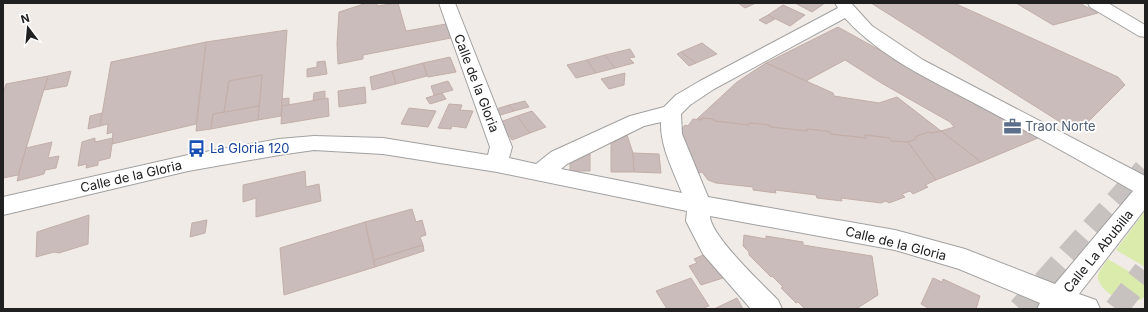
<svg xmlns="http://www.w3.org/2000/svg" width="1148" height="312" viewBox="0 0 1148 312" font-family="Inter,sans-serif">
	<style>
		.grass { fill: #daebac }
		.building { fill: #c9bcba; stroke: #c3aea8 }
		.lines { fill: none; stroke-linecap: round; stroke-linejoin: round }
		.motorway-tunnel { stroke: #c7c2bf; stroke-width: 24; stroke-dasharray: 24 12; stroke-linecap: butt }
		.minor-casing { stroke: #a1a1a1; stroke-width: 2 }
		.minor { fill: #fff; fill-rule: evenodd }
		.labels { text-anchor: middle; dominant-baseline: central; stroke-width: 3.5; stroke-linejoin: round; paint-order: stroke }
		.street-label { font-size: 13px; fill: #202020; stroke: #fff }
		.service-label { font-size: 13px; fill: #4e5e75; stroke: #fff; text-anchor: start }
		.transit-label { font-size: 13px; fill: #164399; stroke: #fff; text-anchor: start }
	</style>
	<rect width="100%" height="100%" fill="#f1ebe7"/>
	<g class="grass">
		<path d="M1145,211V267L1116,250Z"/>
		<path d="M1108,259L1145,281V296L1142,299C1137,301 1132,303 1127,302C1117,300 1100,290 1098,278C1097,272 1105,264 1108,259Z"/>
	</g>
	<g class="building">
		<path d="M367,3H377V6L398,3L406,31L446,24L451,38L363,55V59L338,64L337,44L339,12Z"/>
		<path d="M738,3H756L745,8Z"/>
		<path d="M795,3H825L812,12Z"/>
		<path d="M871,3H954L1118,77L1125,85L1081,129L1068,127Z"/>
		<path d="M1016,3H1079L1098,13L1053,25Z"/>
		<path d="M783,5L805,15L790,26L768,15Z"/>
		<path d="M768,15L775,19L766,24L759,20Z"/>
		<path d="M838,27L1038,138L981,162L941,131L954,127L950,122L883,84L845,60L806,81L766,63Z"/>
		<path d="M287,30L281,116L258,120L262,75L229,81L224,113L213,114L211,129L196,131L206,42Z"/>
		<path d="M206,42L196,124L112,144L113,132L107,134L108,124L100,126L111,62Z"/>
		<path d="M702,43L717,54L696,63L681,52Z"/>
		<path d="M630,49L635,57L629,58L634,63L615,68L605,55Z"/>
		<path d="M681,52L696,63L689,66L677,54Z"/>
		<path d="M605,55L615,68L596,73L587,60Z"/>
		<path d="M450,57L456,72L428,77L423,63Z"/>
		<path d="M587,60L596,73L576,78L567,65Z"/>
		<path d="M325,61L327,74L307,77V69L317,67V62Z"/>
		<path d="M423,63L427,76L396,84L392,71Z"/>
		<path d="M766,63L833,93L834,96L879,103L897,97L941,131L932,133L928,132L915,137L916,139L908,142L891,141L890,138L865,135L866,138L830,134V132L825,131L807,129V131L770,127V125L749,123V125L714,121V119L702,118V120L697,119L737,82Z"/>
		<path d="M71,71L67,86L44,90L48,76Z"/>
		<path d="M392,71L396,84L372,90L370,77Z"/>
		<path d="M625,73L624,85L609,89L601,79Z"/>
		<path d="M262,75L259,106L224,113L229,81Z"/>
		<path d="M48,76L18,175L3,178V93L6,84Z"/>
		<path d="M448,81L453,90L434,95L431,86Z"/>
		<path d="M365,87L366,103L339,107L338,91Z"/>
		<path d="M325,91V99L313,101L314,93Z"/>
		<path d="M442,93L446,99L430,104L426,98Z"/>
		<path d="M289,98V105L282,106V99Z"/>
		<path d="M328,98L329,116L281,124L282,106Z"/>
		<path d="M525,101L529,107L514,111L509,105Z"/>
		<path d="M449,104L462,105L460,110L473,111L466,128L452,126L451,129L438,128Z"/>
		<path d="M509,105L514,111L497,116L493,110Z"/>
		<path d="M259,106L258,120L211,129L213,114Z"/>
		<path d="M409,108L436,111L428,127L401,124Z"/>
		<path d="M532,111L546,127L530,133L517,116Z"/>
		<path d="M102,113L100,126L88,129L90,116Z"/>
		<path d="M517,116L530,133L512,140L500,122Z"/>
		<path d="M702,118L714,119V121L749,125V123L770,125V127L807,131V129L825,131L830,132V134L866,138L865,135L890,138L891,141L908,142L936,180L925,185L928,187L913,194L910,191L902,194L905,197L889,203L886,201L881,203L841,198L842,201L817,198L816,195L775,190L776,193L753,190V187L716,183L708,180L702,172L699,173L680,150L679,132L685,125L688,126L693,119L702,120Z"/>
		<path d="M941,131L981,162L936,180L908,142L916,139L915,137L928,132L932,133Z"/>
		<path d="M627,135L633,153L634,172H611V144Z"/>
		<path d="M95,138V142L113,138L110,158L98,161V165L86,168L87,164L78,166L82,142Z"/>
		<path d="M52,142L48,158L59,156L56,168L45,170L44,174L17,181L26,148Z"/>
		<path d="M633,153L659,154L661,173L634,172Z"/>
		<path d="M590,154V171H570V158Z"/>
		<path d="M305,171L306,187L319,184L321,201L256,217V198L243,202V185Z"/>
		<path d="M412,209L416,222L422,220L426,235L420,237L423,245L374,260L365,222Z"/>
		<path d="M89,215L88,244L59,253L54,252L36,257L37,232Z"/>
		<path d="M207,220L205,233L190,237L192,223Z"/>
		<path d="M365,222L375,267L284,295L280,248Z"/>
		<path d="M744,235L766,239V236L803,242V245L872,256L878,295L856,309H805L798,302L796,303L781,288L783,287L772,276L771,277L749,255V252L743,246Z"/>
		<path d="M423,245L424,251L375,267L374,260Z"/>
		<path d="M703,255L707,260L710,259L723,278L701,285L689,266L697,263L694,259Z"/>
		<path d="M691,278L709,306L701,309H667L656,291Z"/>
		<path d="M933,278L942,282L943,279L980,296L976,309H930L921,304Z"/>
		<path d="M737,298L743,309H714Z"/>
	</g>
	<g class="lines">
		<g class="motorway-tunnel">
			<path d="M1020,309L1145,170"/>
			<path d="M1116,309L1145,271"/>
		</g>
		<defs>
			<g id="minor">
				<path d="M439,3H455L512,147L509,158L536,164L551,152L630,116L664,107L676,95L700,81L838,8L835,3H851L872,26L923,60L1145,176V209L1079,294L1096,300L1100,309H1037L1040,303L959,269L895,250L710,216C710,235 763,285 778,300L782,309H751L703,254L686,221L687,211L497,172L383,154L314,150L279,155L188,171L3,215V197L188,155L279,139L314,136L383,138L488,155L490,147ZM845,18C880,57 931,80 976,104C1029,132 1081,161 1133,191L1055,284L965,249L895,230L708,197L682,134L681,114L690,105L714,89ZM661,122C660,146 673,170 682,193L561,169L567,164L644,126Z"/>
				<path d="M1088,3H1108L1145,25V37L1139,36L1090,7Z"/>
			</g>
		</defs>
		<use href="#minor" class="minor-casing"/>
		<use href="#minor" class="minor"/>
	</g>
	<defs>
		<symbol id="office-bare" viewBox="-9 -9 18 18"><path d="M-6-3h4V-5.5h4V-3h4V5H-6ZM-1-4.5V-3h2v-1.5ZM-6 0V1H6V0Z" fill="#5c6f8a" stroke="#fff" stroke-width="2.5" paint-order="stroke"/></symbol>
		<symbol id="bus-bare" viewBox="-9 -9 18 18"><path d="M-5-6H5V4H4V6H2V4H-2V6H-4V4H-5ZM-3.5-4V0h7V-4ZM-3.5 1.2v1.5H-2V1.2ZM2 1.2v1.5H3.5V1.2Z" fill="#1a4fb4" stroke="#fff" stroke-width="2.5" paint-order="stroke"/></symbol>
	</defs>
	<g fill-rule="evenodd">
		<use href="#office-bare" x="1000" y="114" width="25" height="25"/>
		<use href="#bus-bare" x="184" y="136" width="25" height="25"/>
	</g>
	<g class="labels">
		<g class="street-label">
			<text transform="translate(477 83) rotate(69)">Calle de la Gloria</text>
			<text transform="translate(131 176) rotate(-13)">Calle de la Gloria</text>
			<text transform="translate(896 243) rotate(14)">Calle de la Gloria</text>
			<text transform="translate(1098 251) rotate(-51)">Calle La Abubilla</text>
		</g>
		<g class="service-label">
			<text x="1025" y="126">Traor Norte</text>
		</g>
		<g class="transit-label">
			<text x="210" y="148">La Gloria 120</text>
		</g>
	</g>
	<rect width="1148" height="312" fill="none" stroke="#202020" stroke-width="8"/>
	<g transform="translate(28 28) rotate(344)" stroke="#ffffff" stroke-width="3" paint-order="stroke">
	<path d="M0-3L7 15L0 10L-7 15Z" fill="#202020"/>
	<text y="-6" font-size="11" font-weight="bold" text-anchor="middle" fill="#202020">N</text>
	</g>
</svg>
